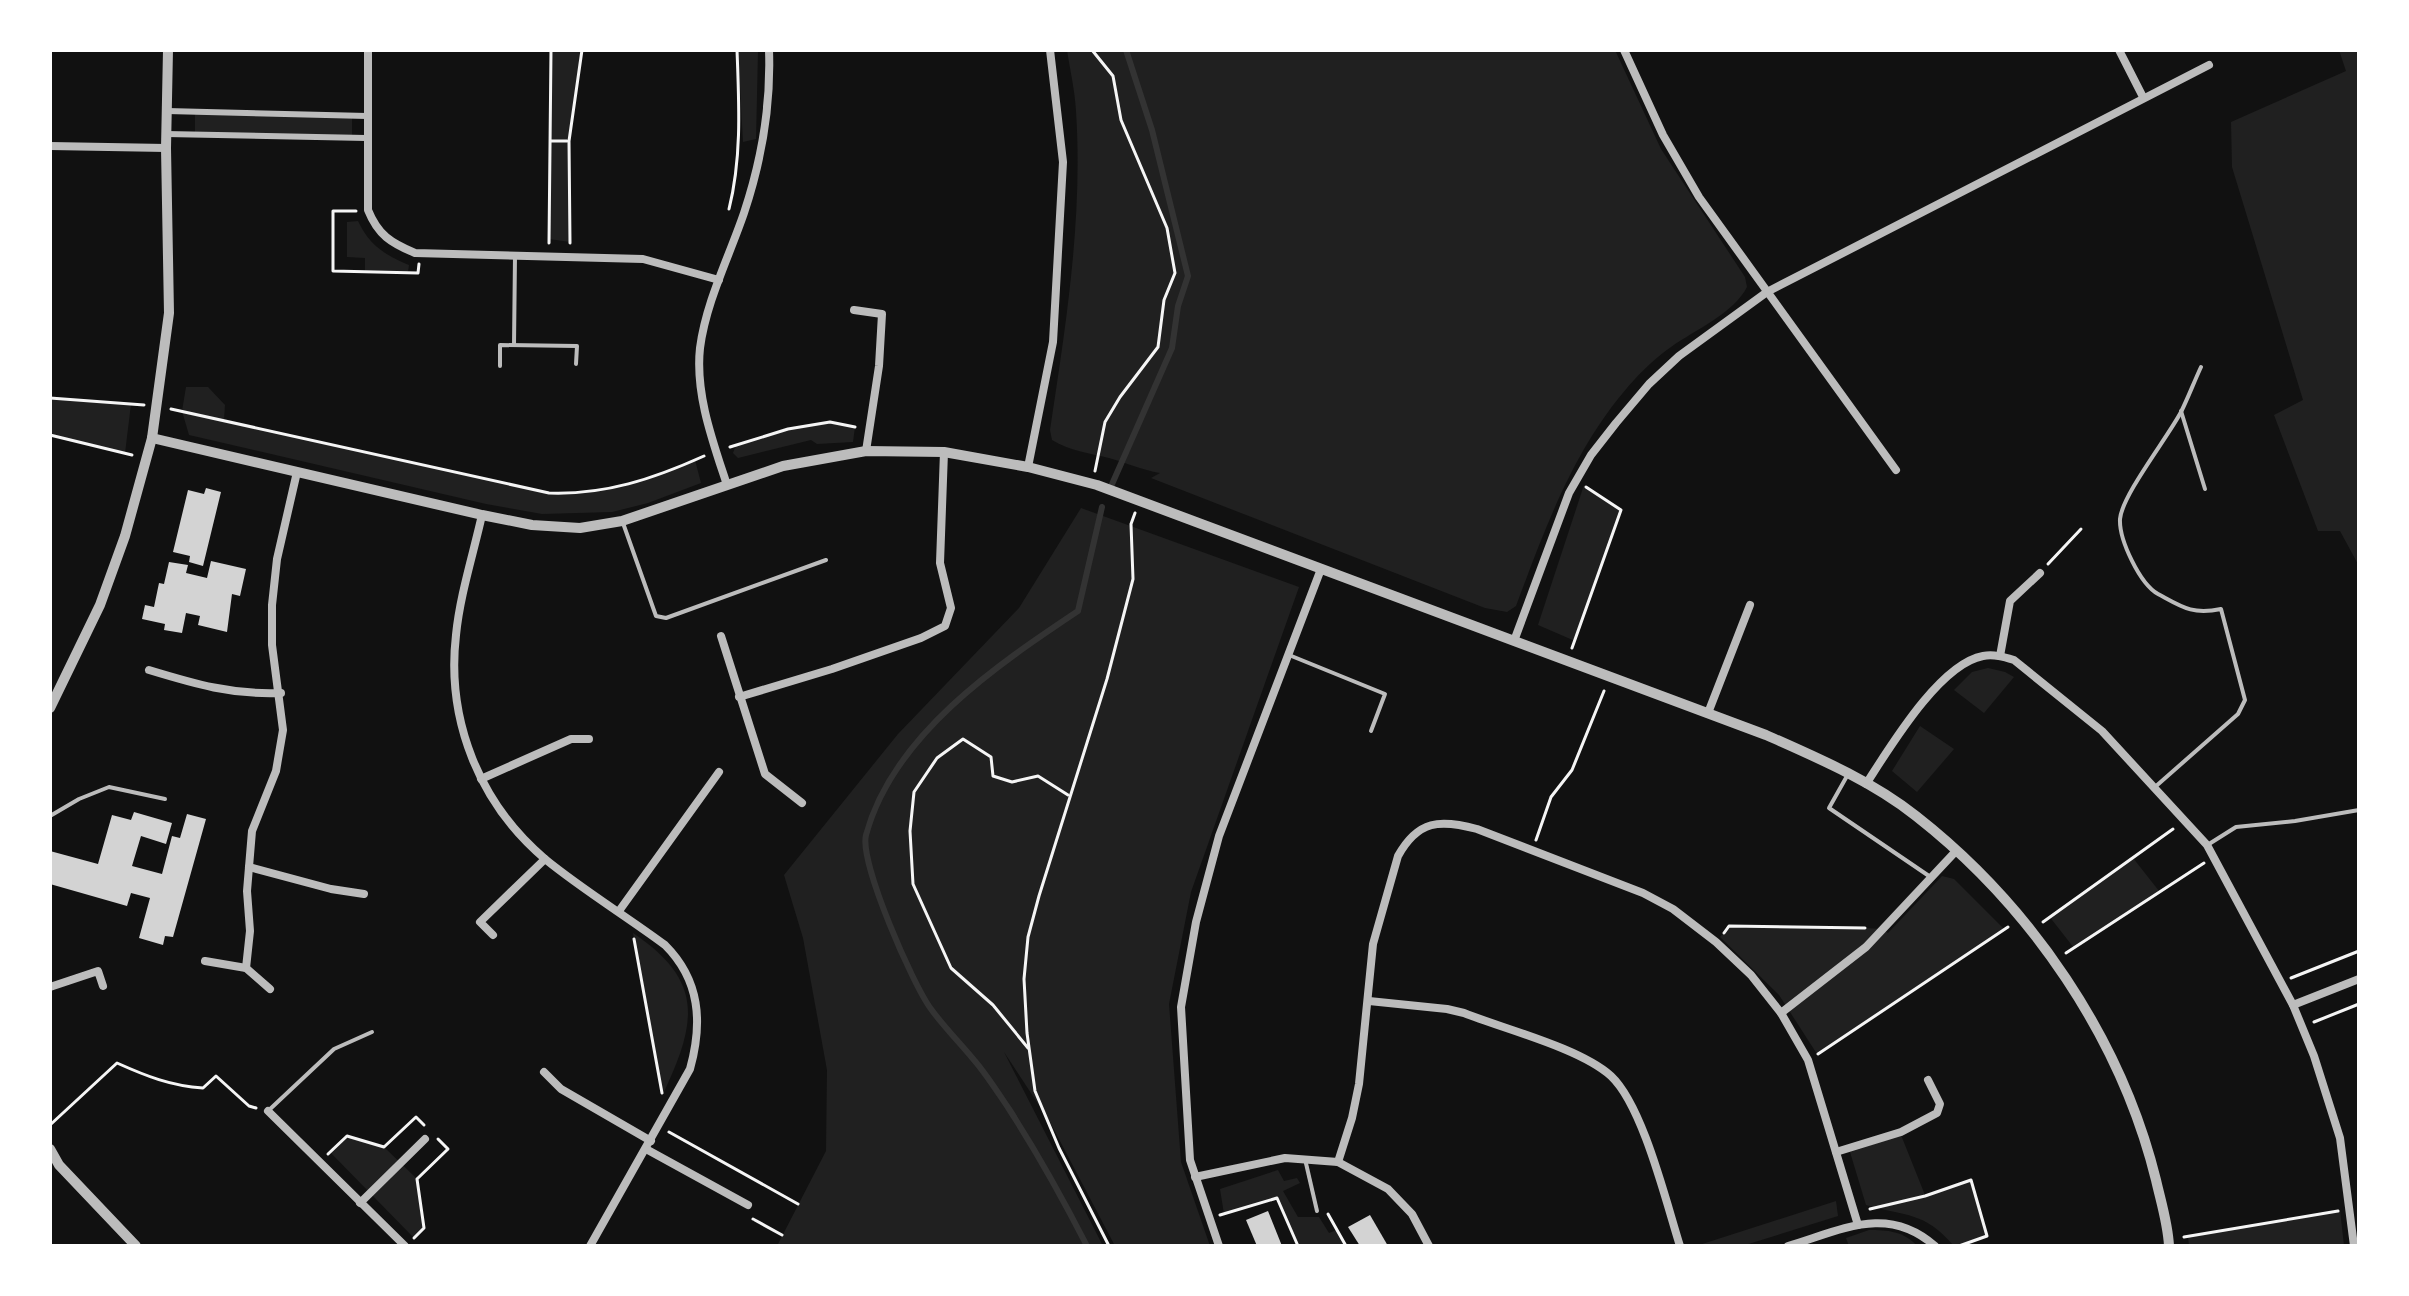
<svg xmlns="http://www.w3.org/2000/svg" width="2409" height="1296" viewBox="0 0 2409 1296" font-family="'IBM Plex Sans',sans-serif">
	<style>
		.green { fill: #202020 }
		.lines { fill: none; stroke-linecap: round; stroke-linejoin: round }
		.stream { stroke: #333; stroke-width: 6 }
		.building { fill: #d3d3d3 }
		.path { stroke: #f5f5f5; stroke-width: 3 }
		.service { stroke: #bcbcbc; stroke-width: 4 }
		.pedestrian { stroke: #bcbcbc; stroke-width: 6 }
		.minor { stroke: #bcbcbc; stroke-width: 8 }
		.tertiary { stroke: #bcbcbc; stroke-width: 10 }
	</style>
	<rect width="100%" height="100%" fill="#111"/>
	<g class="green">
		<path d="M551,50H582L569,141L570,242L549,239Z"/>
		<path d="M738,50H758L756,139L743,142Z"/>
		<path d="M1067,50H1615L1661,149L1745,277L1747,287C1734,313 1695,330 1671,347C1658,356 1645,368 1635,379C1575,444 1546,526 1516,606L1507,612L1485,608L1151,478L1160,473C1142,470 1127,463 1109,458C1089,453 1070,451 1052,440L1050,430C1066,324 1083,218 1076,111C1075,91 1070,70 1067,50Z"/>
		<path d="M2339,50H2359V566L2340,531H2318L2274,415L2303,400L2232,167L2231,122L2346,71Z"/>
		<path d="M195,112L352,116V138L195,135Z"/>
		<path d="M358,221C369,245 385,255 409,265L408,272L365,271V258L347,257V222Z"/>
		<path d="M186,387H208L225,405L224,420L549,493L587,492L623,487L695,460L701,483L648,503L612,512L542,514L486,504L189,435L182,411Z"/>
		<path d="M50,398L131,404L125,453L50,435Z"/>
		<path d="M830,422L855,427L853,442L817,444L811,440L738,458L733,453L736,445L788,429Z"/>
		<path d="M1584,485L1621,510L1575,641L1538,625Z"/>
		<path d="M1081,508L1299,587L1191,892L1169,1004L1181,1162L1210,1246H1115L1050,1122L1004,1052L1103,1246H777L826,1151L827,1070L803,938L784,875L898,734L1019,608Z"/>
		<path d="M1988,668L2005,672L2014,677L1984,713L1954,690L1972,672Z"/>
		<path d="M1920,726L1954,749L1917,792L1892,771Z"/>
		<path d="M2133,858L2159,891L2074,948L2049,916Z"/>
		<path d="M1942,876L1954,879L2004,929L1817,1054L1779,995L1720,937L1729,926L1865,928L1882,929L1888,933Z"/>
		<path d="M633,933C706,982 696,1024 662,1096Z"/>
		<path d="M1901,1135L1925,1195L1971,1180L1987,1236L1954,1246C1924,1211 1907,1217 1866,1205L1850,1152Z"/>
		<path d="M347,1136L384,1147L417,1179L424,1228L414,1238L330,1152Z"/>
		<path d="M1278,1170L1284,1181L1297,1178L1300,1183L1283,1191L1298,1217H1319L1329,1233L1337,1230L1346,1246H1298L1277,1198L1224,1214L1220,1189Z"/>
		<path d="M1836,1201L1838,1216L1742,1246H1696Z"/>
		<path d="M2340,1210L2344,1246H2189L2188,1236Z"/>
		<path d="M1869,1230C1887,1230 1904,1231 1917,1246H1849L1846,1238Z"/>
	</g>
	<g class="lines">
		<g class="stream">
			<path d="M1109,491L1172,348L1178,306L1188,276L1152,130L1126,50"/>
			<path d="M1087,1246C1063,1199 1038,1154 1009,1109C998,1093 987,1075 974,1060C960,1043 944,1027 931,1009C913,985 859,862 866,835C893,735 997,665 1078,611L1102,507"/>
		</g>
	</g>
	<g class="building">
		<path d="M206,488L221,492L203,566L189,562L190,556L173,552L188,490L204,494Z"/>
		<path d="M211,561L246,569L240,596L232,594L227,632L198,625L200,616L186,613L182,633L164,630L165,624L142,619L145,605L154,607L159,583L164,584L169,562L188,565L186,573L207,578Z"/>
		<path d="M134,812L172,823L166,844L141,836L132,866L162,874L172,836L180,838L187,814L206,819L173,937L165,936L163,945L139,938L150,898L131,893L127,906L50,884V851L98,864L112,815L131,820Z"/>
		<path d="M1268,1211L1282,1246H1257L1246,1220Z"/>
		<path d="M1370,1215L1388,1246H1360L1348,1227Z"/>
	</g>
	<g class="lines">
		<g class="path">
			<path d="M1092,50L1113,76L1121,120L1167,228L1175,273L1164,300L1158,347L1120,397L1105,422L1095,471"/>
			<path d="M551,141H567"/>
			<path d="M729,209C742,157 739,104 737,50"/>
			<path d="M356,211H333V271L418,273L419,264"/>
			<path d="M549,243L551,50"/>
			<path d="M570,243L569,141L582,50"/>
			<path d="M50,398L144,405"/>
			<path d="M171,409L549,493C605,495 653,479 704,456"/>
			<path d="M50,435L132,455"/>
			<path d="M730,447L788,429L830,422L855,427"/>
			<path d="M2048,564L2081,529"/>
			<path d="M1572,648L1621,510L1586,487"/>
			<path d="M1536,840L1551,797L1572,770L1604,691"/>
			<path d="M2043,922L2173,829"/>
			<path d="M1724,933L1729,926L1865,928"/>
			<path d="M634,939L662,1093"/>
			<path d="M2066,953L2204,863"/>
			<path d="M2291,978L2359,951"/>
			<path d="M2314,1022L2359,1004"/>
			<path d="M1028,1048L993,1005L951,968L913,884L910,831L914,792L937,758L963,739L991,757L993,776L1012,782L1038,776L1068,795"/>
			<path d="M1818,1054L2008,927"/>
			<path d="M50,1125L117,1063C146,1076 171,1086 203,1088L216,1076L249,1106L256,1108"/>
			<path d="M669,1132L798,1204"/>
			<path d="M328,1154L347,1136L384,1147L416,1117L424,1125"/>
			<path d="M1870,1209L1925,1196L1971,1180L1987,1236L1959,1246"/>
			<path d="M1328,1214L1346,1246"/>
			<path d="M1220,1215L1277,1198L1298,1246"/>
			<path d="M753,1219L782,1235"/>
			<path d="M2184,1237L2338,1211"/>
			<path d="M414,1238L424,1228L417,1179L448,1149L438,1139"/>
			<path d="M1109,1246L1059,1148L1035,1091L1027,1033L1024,979L1028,937L1039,896L1107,679L1133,579L1131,524L1135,513"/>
		</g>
		<g class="service">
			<path d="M514,345L515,256"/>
			<path d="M500,366V345L577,346L576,364"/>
			<path d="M2181,411L2205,489"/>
			<path d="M623,523L656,616L666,618L826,560"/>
			<path d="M1289,655L1385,694L1371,731"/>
			<path d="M1847,776L1829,808L1929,876"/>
			<path d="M2155,787L2238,714L2245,700L2221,609C2192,615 2182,607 2158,594C2140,584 2119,540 2120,519C2122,495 2168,437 2181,412C2188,398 2194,382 2201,367"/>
			<path d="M50,816L79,799L109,787L165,799"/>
			<path d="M2209,844L2236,827L2295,821L2359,810"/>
			<path d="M268,1111L334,1049L372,1032"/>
			<path d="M1305,1159L1317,1211"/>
		</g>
		<g class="pedestrian">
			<path d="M167,111L367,116"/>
			<path d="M166,134L366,138"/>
		</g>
		<g class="minor">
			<path d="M368,50V210C378,235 391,243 415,253L643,259L719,280"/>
			<path d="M1624,50L1663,135L1699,197L1896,470"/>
			<path d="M2119,50L2143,97"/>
			<path d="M50,146L166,148"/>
			<path d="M854,310L882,314L879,366L866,451"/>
			<path d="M1028,467L1053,342L1063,162L1050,50"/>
			<path d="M727,485C713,442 695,394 700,348C706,302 729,257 744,213C761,162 771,104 769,50"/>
			<path d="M482,515C473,555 460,595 456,635C446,721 480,804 545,859C583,890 626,916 665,945C700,980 703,1022 690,1069L590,1246"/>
			<path d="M721,636L765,774L802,803"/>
			<path d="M1514,641L1569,493L1591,455L1616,423L1649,384L1679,356L1767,292L2209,65"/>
			<path d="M2000,656L2010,601L2040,573"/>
			<path d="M149,670C195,684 232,695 281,693"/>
			<path d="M739,697L832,669L921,638L945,626L951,608L940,563L944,452"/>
			<path d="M1708,713L1750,605"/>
			<path d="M481,779L571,739H589"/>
			<path d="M1866,784C1889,749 1939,664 1983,656C1994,654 2004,657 2014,660L2102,731L2207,845L2293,1005L2314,1056L2340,1138L2354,1246"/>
			<path d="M249,867L331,889L364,894"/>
			<path d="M619,911L719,772"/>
			<path d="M493,935L480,922L545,859"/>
			<path d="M205,961L246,968L270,989"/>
			<path d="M246,968L250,931L247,891L252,831L276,771L283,730L272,645V605L277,559L297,472"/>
			<path d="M50,987L98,971L103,986"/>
			<path d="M1369,1001L1447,1009L1464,1013C1504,1029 1580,1048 1611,1076C1643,1106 1666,1202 1680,1246"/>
			<path d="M2293,1005L2359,979"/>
			<path d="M1781,1013L1866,947L1956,851"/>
			<path d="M544,1072L561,1089L651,1141"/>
			<path d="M268,1111L405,1246"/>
			<path d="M646,1149L748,1205"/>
			<path d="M1836,1152L1901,1132L1937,1113L1940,1104L1928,1080"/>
			<path d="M1338,1162L1352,1118L1359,1084L1373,944L1398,856C1418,820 1440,819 1477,829L1643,893L1673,909L1716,942L1751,975L1781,1013L1808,1060L1858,1225"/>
			<path d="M1195,1177L1285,1158L1338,1162L1388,1189L1412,1214L1429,1246"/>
			<path d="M360,1203L425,1139"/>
			<path d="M1219,1246L1190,1160L1181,1007L1196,922L1219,836L1321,569"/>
			<path d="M1788,1246C1842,1230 1887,1204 1935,1246"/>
		</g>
		<g class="tertiary">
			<path d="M152,438L482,515L532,525L580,528L622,521L783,466L866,451L944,452L1028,467L1097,485L1766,735C1818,758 1872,781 1916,816C2031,906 2121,1038 2156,1180C2161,1202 2168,1224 2169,1246"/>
			<path d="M50,708L100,605L125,536L152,438L169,313L166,148L168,50"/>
			<path d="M50,1149L59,1165L136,1246"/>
		</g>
	</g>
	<rect width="2409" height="1296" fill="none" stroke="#ffffff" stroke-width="104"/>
</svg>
